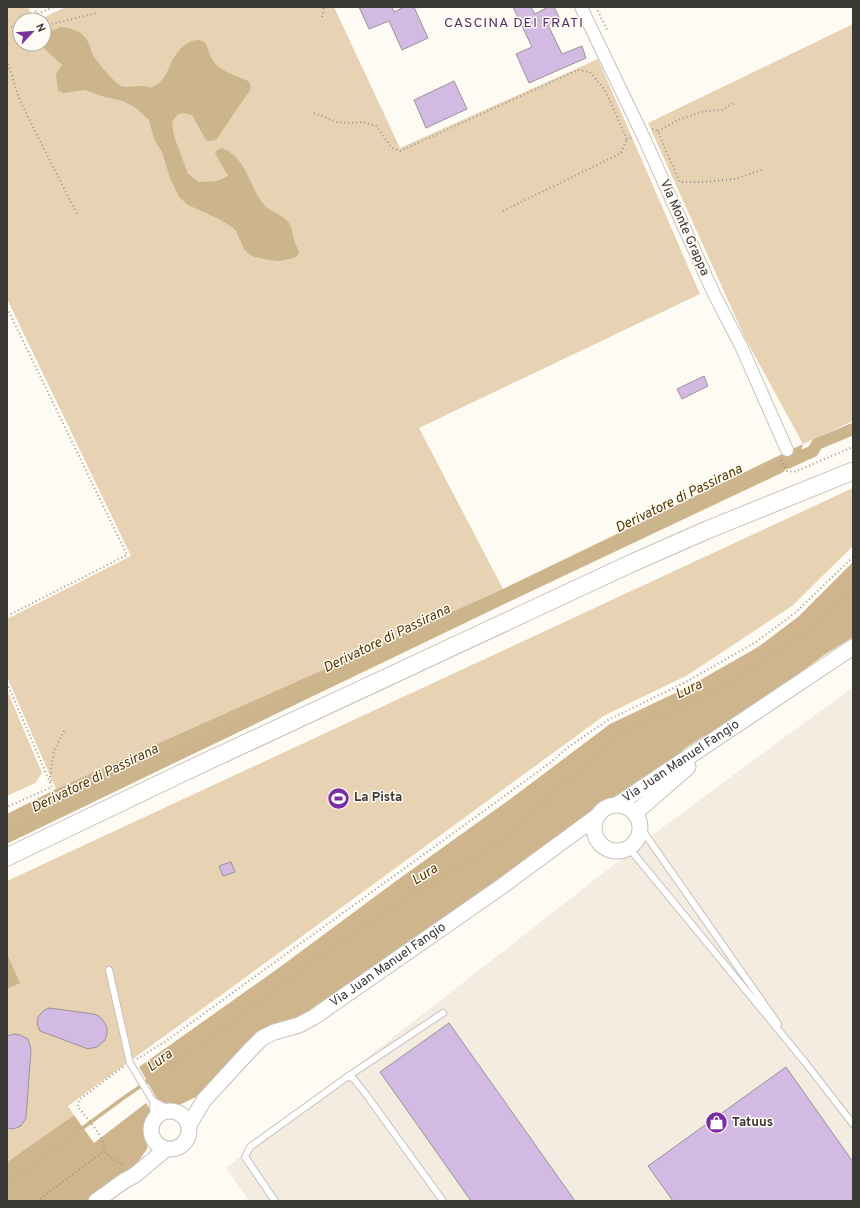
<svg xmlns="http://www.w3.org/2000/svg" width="860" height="1208" viewBox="0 0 860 1208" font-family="Overpass,sans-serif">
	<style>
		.built { fill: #f4ece1 }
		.green { fill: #e7d3b3 }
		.forest { fill: #ceb58d }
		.water { fill: #ccb48c }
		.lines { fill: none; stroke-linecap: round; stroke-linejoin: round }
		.stream { stroke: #ccb48c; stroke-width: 3.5 }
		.canal { stroke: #ccb48c; stroke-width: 12 }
		.building { fill: #d3bae2; stroke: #97949a }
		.service-casing { stroke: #c5c1bb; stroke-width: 8 }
		.minor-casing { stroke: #c5c1bb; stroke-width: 14 }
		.tertiary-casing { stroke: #c5c1bb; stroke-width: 17 }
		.secondary-casing { stroke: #c5c1bb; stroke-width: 19 }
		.path { stroke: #989691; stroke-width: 2; stroke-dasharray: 1 3; stroke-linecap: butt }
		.service { stroke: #fff; stroke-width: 6 }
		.minor { stroke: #fff; stroke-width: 12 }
		.tertiary { stroke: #fff; stroke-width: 15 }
		.secondary { stroke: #fff; stroke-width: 17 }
		.labels { text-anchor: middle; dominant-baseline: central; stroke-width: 3; stroke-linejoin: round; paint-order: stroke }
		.street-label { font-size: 13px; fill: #3a3936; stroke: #fefbf4 }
		.poi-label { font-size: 13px; font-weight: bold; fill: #3a3936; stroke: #fefbf4; text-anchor: start }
		.neighbourhood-label { font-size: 14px; letter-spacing: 1px; fill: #542f67; stroke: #fefbf4 }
		.water-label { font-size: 14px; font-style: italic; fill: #503702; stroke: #fefbf4 }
	</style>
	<rect width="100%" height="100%" fill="#fefbf4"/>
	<path class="built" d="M853,687V1201H249L226,1168L648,838Z"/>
	<g class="green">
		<path d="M7,7H28L34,20H20V44H44V20H38L66,7H334L400,148L598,59L700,294L419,428L503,589L56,789L7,677V619L131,556L7,299Z"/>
		<path d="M853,24V421L803,444L745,338L648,123Z"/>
		<path d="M853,488V546L792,606L686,676L605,715L301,937L68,1106L74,1115L7,1162V881Z"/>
		<path d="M7,690L42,773L35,783L7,796Z"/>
	</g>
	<g class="forest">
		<path d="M803,444L800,455L258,711L7,831V814L56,789L503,589Z"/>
		<path d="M853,562V637L824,655L727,727L702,737L684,749L678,757L312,1013L297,1021L200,1095L173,1108L163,1104L157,1099L139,1067L280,967L396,881L509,800L610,724L688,687L758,647L798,617Z"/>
		<path d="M146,1103L152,1112L145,1126V1133L147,1144V1149L138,1162L122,1175L86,1201H7V1162L74,1115L94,1143Z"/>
	</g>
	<g class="water">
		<path d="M61,27C73,28 84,32 89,44C91,47 91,52 93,55C96,61 115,83 121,86C129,89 139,83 151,88C154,86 159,84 161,81C167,75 169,66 173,59C178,50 188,39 199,40C209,42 207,51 212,59C218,71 237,76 248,81L251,86L250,90L216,140L209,141L206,140L192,115L183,113L178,114L172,122L174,136L188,174L199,182L217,181L228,176L216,155L215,152L221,148C246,156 249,186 264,205C271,213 283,214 289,223C292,228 293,234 294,240C295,244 298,248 299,252L298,255L294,258L280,261L269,260L255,257L249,254L244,249L236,231L233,228L221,220L188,205L179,197L170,178L162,152L154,139L149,120L136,108L123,101L101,96L85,90L64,93L58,91L56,74L62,65L39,44H44V34Z"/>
		<path d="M7,954L20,983L7,989Z"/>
	</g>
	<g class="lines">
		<path class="stream" d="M7,1184L122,1099L212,1037L330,948L398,904L485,851L518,828L570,778L613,739L645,722L682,708L732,682L800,637L853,589"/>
		<g class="canal">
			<path d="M787,463L813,451L817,444L853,429"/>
			<path d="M7,837L507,596L780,467"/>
		</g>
	</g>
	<g class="building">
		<path d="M359,7H392L394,12L404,7H414L428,38L402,50L389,21L369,29Z"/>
		<path d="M513,7H531L535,14L548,7H554L560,19L548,25L562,54L582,46L586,58L529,83L516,54L532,47Z"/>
		<path d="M454,81L467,109L426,128L414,100Z"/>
		<path d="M704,376L708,386L682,399L677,389Z"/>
		<path d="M231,862L235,872L223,876L219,866Z"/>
		<path d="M49,1008L94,1014L99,1016L102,1019L107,1027V1034L105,1040L97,1047L88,1049L40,1031L37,1023L38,1017L43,1011Z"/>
		<path d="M449,1023L575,1201H471L380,1072Z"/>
		<path d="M14,1034L20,1035L28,1039L31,1050L26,1118L21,1126L13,1129L7,1128V1036Z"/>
		<path d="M786,1067L853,1162V1201H673L648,1166Z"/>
	</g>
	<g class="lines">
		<defs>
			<g id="service">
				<path d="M640,827L778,1024"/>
				<path d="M629,848L804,1061L853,1124"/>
				<path d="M109,970L130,1063L153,1101L170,1110"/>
				<path d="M347,1077L443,1013"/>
				<path d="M153,1101L154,1119"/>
				<path d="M275,1201L245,1157L250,1147L347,1077L353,1078L365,1093L443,1201"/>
			</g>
			<path id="minor" d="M581,7L644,138L714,294L741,346L787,450"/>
			<g id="tertiary">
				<path id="s1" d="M618,804L853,647"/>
				<circle cx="617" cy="828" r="23"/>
				<path d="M635,813L688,767"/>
				<circle cx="170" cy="1130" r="19"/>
				<path id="s2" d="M189,1125L204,1100L250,1050L262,1038L274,1032L299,1025L314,1017L498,889L596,817"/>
				<path d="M96,1201L124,1181L135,1175L166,1149"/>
			</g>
			<path id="secondary" d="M7,857L182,773L632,563L707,530L853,471"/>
		</defs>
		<use href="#service" class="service-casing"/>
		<use href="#minor" class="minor-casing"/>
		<use href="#tertiary" class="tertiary-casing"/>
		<use href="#secondary" class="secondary-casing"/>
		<g class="path">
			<path d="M34,7L37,14L54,7"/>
			<path d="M596,7L608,32"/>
			<path d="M322,17L324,7"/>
			<path d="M7,26L20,28"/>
			<path d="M44,26L96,13"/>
			<path d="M7,60L20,101L78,216"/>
			<path d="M314,113L337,122L350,123L363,122L376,126L392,148L400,151L578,70L590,72L605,90L627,139L632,137"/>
			<path d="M652,129L658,131L665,149L680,182H702L735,179L764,169"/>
			<path d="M658,131L680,119L705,111L722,110L735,102"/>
			<path d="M503,211L621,153L627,139"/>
			<path d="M7,308L127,555L7,616"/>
			<path d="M781,460L787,471L794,472L853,447"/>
			<path d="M7,683L52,787L7,807"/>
			<path d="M51,781L50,777L54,751L65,729"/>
			<path d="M137,1059L166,1041L550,763L567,748L608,720L686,682L756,642L795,613L853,557"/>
			<path d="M123,1067L79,1100L78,1107C87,1119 105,1136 104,1151L112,1158L124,1166"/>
			<path d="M37,1201L104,1151"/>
		</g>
		<use href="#service" class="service"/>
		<use href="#minor" class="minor"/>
		<use href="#tertiary" class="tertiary"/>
		<use href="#secondary" class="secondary"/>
	</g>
	<defs>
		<symbol id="stadium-disc" viewBox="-11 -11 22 22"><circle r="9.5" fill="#7a2e9f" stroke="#fefbf4"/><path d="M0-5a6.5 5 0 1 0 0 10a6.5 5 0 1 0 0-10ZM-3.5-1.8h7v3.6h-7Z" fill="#fff"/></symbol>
		<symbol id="shop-disc" viewBox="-11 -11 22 22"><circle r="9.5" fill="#7a2e9f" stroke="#fefbf4"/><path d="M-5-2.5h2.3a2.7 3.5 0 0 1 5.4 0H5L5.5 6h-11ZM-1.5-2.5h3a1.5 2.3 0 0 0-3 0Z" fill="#fff"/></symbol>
	</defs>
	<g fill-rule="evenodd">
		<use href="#stadium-disc" x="326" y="786" width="25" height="25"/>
		<use href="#shop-disc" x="704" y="1110" width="25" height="25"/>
	</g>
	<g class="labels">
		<g class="street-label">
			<text transform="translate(684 228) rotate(66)">Via Monte Grappa</text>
			<text stroke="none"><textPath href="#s1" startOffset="76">Via Juan Manuel Fangio</textPath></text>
			<text stroke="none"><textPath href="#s2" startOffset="261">Via Juan Manuel Fangio</textPath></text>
		</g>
		<g class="poi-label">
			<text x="354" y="798">La Pista</text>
			<text x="732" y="1123">Tatuus</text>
		</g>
		<g class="neighbourhood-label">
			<text x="514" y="23">CASCINA DEI FRATI</text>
		</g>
		<g class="water-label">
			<text transform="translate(679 499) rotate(-26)">Derivatore di Passirana</text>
			<text transform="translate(387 639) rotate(-26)">Derivatore di Passirana</text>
			<text transform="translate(689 690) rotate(-25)">Lura</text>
			<text transform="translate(95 779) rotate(-26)">Derivatore di Passirana</text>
			<text transform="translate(425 875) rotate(-32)">Lura</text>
			<text transform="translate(160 1061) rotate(-36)">Lura</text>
		</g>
	</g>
	<rect width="860" height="1208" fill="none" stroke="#3a3936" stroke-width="16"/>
	<g transform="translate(32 32) rotate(64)"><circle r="19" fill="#fefbf4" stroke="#b0ada8"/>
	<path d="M0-3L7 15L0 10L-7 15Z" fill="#7a2e9f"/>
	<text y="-6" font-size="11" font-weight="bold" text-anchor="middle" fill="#3a3936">N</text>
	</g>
</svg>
